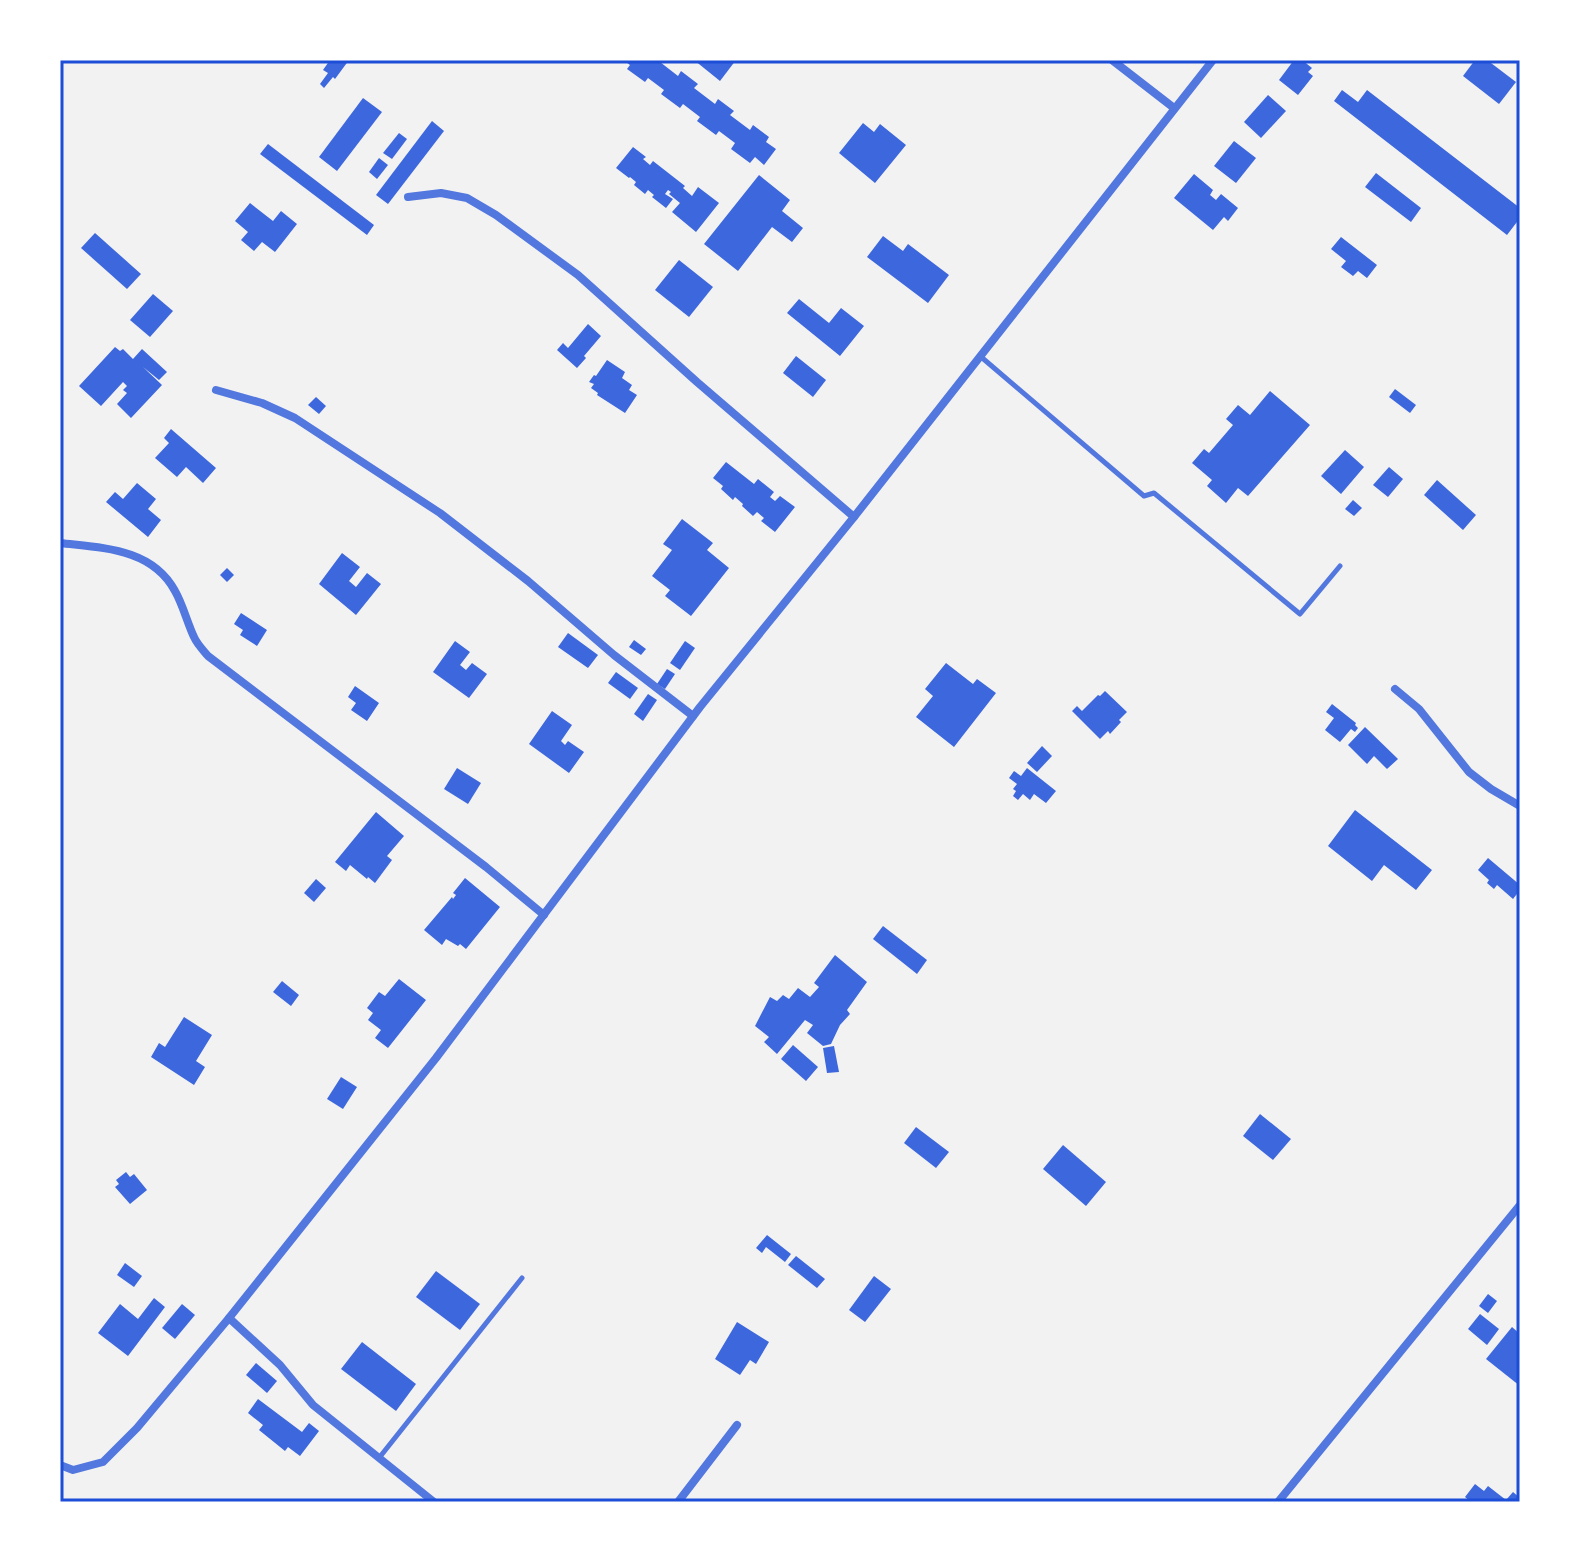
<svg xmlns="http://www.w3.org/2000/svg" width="1580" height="1562" viewBox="0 0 1580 1562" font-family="'Exo 2',sans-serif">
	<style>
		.building { fill: #3d67dc }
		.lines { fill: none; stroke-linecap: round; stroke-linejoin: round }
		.service { stroke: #5277de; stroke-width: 5 }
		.minor { stroke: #5277de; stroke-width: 8 }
		.neatline { fill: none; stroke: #1d4ed8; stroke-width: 3 }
	</style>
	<rect width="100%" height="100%" fill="#f2f2f2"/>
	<g class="building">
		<path d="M330,60H349L335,79L333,77L324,88L320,84L328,73L323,70Z"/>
		<path d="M623,60H662L660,62L678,76L681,71L698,84L694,88L715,104L718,99L734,111L730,115L750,130L753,125L769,137L766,142L776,149L764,165L755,157L750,163L731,149L735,143L719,131L716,135L697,121L700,117L683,104L680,108L661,94L664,90L648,78L645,82L627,69L630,65Z"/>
		<path d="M694,60H736L720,81Z"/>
		<path d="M1294,60H1302L1312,68L1308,72L1313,76L1298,95L1279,80Z"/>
		<path d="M1475,60H1487L1516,82L1499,104L1463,76Z"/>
		<path d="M1342,90L1358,102L1367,90L1520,208V218L1507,235L1334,101Z"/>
		<path d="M1268,95L1286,111L1261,138L1244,122Z"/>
		<path d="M363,98L382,112L337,171L319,157Z"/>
		<path d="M432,121L444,131L388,204L376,195Z"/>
		<path d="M863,123L874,132L880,124L906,145L875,183L839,153Z"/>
		<path d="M399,133L407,139L392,159L383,153Z"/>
		<path d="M1234,141L1256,158L1236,183L1214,166Z"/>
		<path d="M268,144L374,225L367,235L260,154Z"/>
		<path d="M633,147L646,157L643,159L650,165L653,161L685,186L683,188L692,196L698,187L719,203L696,232L672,212L680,203L669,194L671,192L668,190L665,194L673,199L666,208L652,197L654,195L648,190L645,194L634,185L636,182L630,177L629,178L616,168Z"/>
		<path d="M379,158L388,165L377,179L369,172Z"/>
		<path d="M1376,173L1421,208L1411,222L1365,187Z"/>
		<path d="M1194,174L1213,190L1210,195L1216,200L1221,194L1238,208L1228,221L1224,217L1213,230L1174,198Z"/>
		<path d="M759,175L790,200L782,211L803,228L792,242L772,227L738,271L704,244Z"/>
		<path d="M250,203L273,221L281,211L297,224L275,252L262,242L254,251L241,240L248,232L235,221Z"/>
		<path d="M95,233L141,274L127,289L81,248Z"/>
		<path d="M883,236L903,251L908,244L949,275L928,303L867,257Z"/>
		<path d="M1341,237L1377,265L1367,278L1358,271L1353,276L1341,267L1346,261L1331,249Z"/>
		<path d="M679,260L713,287L689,317L655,290Z"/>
		<path d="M153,294L173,311L150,337L130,320Z"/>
		<path d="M799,299L829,323L841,308L864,326L840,356L787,313Z"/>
		<path d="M588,324L601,336L584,356L586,358L577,368L557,350L563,343L568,348Z"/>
		<path d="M115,347L120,351L123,349L133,359L142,349L167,372L159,380L143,367L162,385L131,418L117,404L127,393L123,390L127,386L123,382L101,406L79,386Z"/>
		<path d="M796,356L826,380L813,397L783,373Z"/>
		<path d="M607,360L625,372L622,378L632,385L629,390L637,395L625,413L597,395L598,393L591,388L594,384L589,382L594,375L596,376Z"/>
		<path d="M1395,389L1416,405L1410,413L1389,397Z"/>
		<path d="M1270,391L1310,425L1248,496L1238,488L1226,503L1207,486L1212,480L1192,463L1204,449L1209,453L1233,425L1226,419L1238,405L1250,415Z"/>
		<path d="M316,397L326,406L319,414L308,405Z"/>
		<path d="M171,429L216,468L203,483L186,467L177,477L155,458L169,443L164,438Z"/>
		<path d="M1345,450L1364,467L1341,494L1321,476Z"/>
		<path d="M726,462L754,484L758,479L774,492L770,497L775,501L780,496L795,507L775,532L761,521L764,518L757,512L753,516L742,506L743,504L735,497L733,500L721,489L723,486L713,478Z"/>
		<path d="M1389,467L1403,479L1388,497L1373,485Z"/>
		<path d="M1437,480L1476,515L1463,530L1424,495Z"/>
		<path d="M137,483L156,499L148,509L161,520L148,537L106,502L115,492L123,499Z"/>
		<path d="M1353,500L1362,508L1354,516L1345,509Z"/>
		<path d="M682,519L713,543L707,550L729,568L691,616L665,596L670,590L652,576L672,550L663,544Z"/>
		<path d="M342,553L360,567L349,581L356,587L367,573L381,584L356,615L319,584Z"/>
		<path d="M227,568L234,575L227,582L220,575Z"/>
		<path d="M241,613L267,630L257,646L240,635L243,630L234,624Z"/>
		<path d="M568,633L598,655L588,668L558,647Z"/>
		<path d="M634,640L646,649L641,655L629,647Z"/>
		<path d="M455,641L470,652L460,665L466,670L472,663L487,674L469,698L433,672Z"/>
		<path d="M685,641L695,648L680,670L670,663Z"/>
		<path d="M946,663L973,684L977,679L996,693L954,747L916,717L933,696L925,689Z"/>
		<path d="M667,669L675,674L665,689L657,684Z"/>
		<path d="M616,672L638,688L630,699L608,683Z"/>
		<path d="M355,686L379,703L367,721L351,710L356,703L348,697Z"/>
		<path d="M1105,691L1127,712L1119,720L1121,722L1110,734L1108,731L1100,739L1072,711L1077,706L1082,711L1098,695L1100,696Z"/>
		<path d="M648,694L657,700L643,721L634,714Z"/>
		<path d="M1332,704L1356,723L1355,725L1358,728L1355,732L1351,729L1340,742L1325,730L1334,718L1326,712Z"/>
		<path d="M552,711L572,725L561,741L565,745L568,741L584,752L569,773L529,744Z"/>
		<path d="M1365,727L1398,759L1387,769L1374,756L1367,764L1348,745Z"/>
		<path d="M1042,746L1052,756L1037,772L1027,763Z"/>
		<path d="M457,768L481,783L468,804L444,789Z"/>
		<path d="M1027,768L1056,791L1046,803L1034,794L1030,800L1023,794L1018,800L1013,796L1016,791L1013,789L1017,784L1009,778L1014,771L1021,776Z"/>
		<path d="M1355,810L1432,870L1416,890L1384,865L1372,881L1328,846Z"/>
		<path d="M376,812L404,836L387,856L392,860L375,883L368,877L367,879L350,865L346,871L335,862Z"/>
		<path d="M1488,858L1520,885V890L1513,899L1497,885L1494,889L1487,883L1489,880L1478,870Z"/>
		<path d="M465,878L500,907L466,949L460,944L458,946L446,939L442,945L424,930L452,897L453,899L456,895L453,893Z"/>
		<path d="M316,879L326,888L314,902L304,893Z"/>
		<path d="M883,926L927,960L917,974L873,939Z"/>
		<path d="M835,955L867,982L847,1010L850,1014L840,1025L831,1044L823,1046L807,1033L813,1025L805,1020L777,1054L764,1042L769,1037L755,1026L770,997L777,1001L783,995L789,999L798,988L810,997L819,987L814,983Z"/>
		<path d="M399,979L426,1000L388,1048L375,1038L381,1030L368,1020L373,1013L367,1008L379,992L385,996Z"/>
		<path d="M282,981L299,995L291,1006L273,992Z"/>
		<path d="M184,1017L212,1035L196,1061L205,1067L194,1085L151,1057L159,1043L165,1047Z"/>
		<path d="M793,1045L818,1067L806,1081L781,1059Z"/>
		<path d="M834,1046L839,1072L827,1073L823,1048Z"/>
		<path d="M341,1077L357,1087L343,1109L327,1099Z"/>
		<path d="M1260,1114L1291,1139L1273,1160L1243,1136Z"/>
		<path d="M916,1127L949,1152L936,1168L904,1143Z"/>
		<path d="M1063,1145L1106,1182L1086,1206L1043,1169Z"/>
		<path d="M126,1172L130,1177L134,1174L147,1190L130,1204L115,1187L119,1184L116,1180Z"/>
		<path d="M767,1235L791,1254L785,1262L766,1247L762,1253L756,1248Z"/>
		<path d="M796,1256L825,1279L817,1288L788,1265Z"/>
		<path d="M125,1263L142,1276L134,1287L117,1275Z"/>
		<path d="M436,1271L480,1304L460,1330L416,1297Z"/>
		<path d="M874,1276L891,1289L865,1322L849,1310Z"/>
		<path d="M1488,1294L1497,1301L1488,1313L1479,1306Z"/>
		<path d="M154,1298L165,1307L128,1356L98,1333L120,1304L138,1319Z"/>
		<path d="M182,1304L195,1315L175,1339L162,1328Z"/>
		<path d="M1480,1314L1499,1329L1487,1345L1468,1329Z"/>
		<path d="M737,1322L769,1342L756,1364L750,1360L740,1375L715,1359Z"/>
		<path d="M1512,1327L1520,1334V1386L1486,1359Z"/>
		<path d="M362,1342L416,1384L396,1411L341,1369Z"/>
		<path d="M256,1363L277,1381L267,1393L246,1375Z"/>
		<path d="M258,1399L302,1432L309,1423L319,1431L300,1456L288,1447L285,1451L259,1430L263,1425L248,1413Z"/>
		<path d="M1475,1484L1484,1491L1488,1486L1506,1500L1513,1492L1520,1498V1502H1471L1465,1497Z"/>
	</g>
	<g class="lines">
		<g class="service">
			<path d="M980,356L1144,496L1154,493L1300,614L1340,566"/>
			<path d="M379,1458L522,1278"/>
		</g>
		<g class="minor">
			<path d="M1112,60L1174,108"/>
			<path d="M408,197L441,193L467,198L496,215L578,275L697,382L854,517"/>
			<path d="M216,390L262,403L295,418L440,513L528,581L614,655L693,716"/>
			<path d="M60,543C102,548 152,548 175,591C183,605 187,622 194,637C197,644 203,650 208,656L486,867L544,915"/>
			<path d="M1395,689L1419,709L1469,772L1491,789L1520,806"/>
			<path d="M229,1318L280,1365L313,1405L434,1502"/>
			<path d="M60,1465L73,1470L103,1462L137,1428L229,1318L436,1058L700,707L854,517L1213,60"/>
			<path d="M678,1502L737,1425"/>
			<path d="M1278,1502L1520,1205"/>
		</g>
	</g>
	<rect width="1580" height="1562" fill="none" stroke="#ffffff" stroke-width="124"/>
	<rect x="62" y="62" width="1456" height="1438" class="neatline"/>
</svg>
